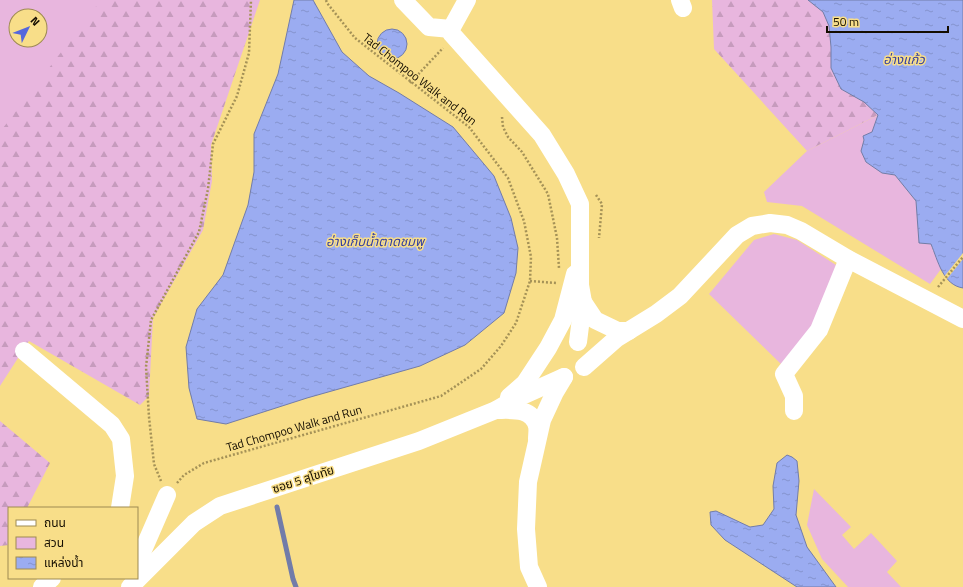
<svg xmlns="http://www.w3.org/2000/svg" width="963" height="587" viewBox="0 0 963 587" font-family="'Titillium Web','Noto Sans Thai',sans-serif">
	<style>
		.forest { fill: url(#forest-firs); fill-rule: evenodd }
		.park { fill: #e8b6de; fill-rule: evenodd }
		.water { fill: url(#water-ripples); stroke: #727ca9 }
		.pier { fill: #f8de89 }
		.lines { fill: none; stroke-linecap: round; stroke-linejoin: round }
		.stream { stroke: #727ca9; stroke-width: 5 }
		.path { stroke: #a59257; stroke-width: 2.5; stroke-dasharray: 2 2; stroke-linecap: butt }
		.minor { stroke: #fff; stroke-width: 18 }
		.labels { text-anchor: middle; dominant-baseline: central; stroke-width: 3; stroke-linejoin: round; paint-order: stroke }
		.street-label { font-size: 12px; fill: #140d00; stroke: #f8de89 }
		.water-label { font-size: 13px; font-style: italic; fill: #3540a0; stroke: #f8de89 }
	</style>
	<defs>
		<pattern id="forest-firs" width="22" height="20" patternUnits="userSpaceOnUse"><rect width="22" height="20" fill="#e8b6de"/><path d="M5 1l3.5 6h-7zM16 11l3.5 6h-7z" fill="#c69bbd"/></pattern>
		<pattern id="water-ripples" width="26" height="14" patternUnits="userSpaceOnUse"><rect width="26" height="14" fill="#9bacf1"/><path d="M2 4q2-2 4 0t4 0M15 11q2-2 4 0t4 0" fill="none" stroke="#8593cd"/></pattern>
	</defs>
	<rect width="100%" height="100%" fill="#f8de89"/>
	<g class="forest">
		<path d="M0,0H260L211,145L212,181L203,230L153,318L149,396L140,405L29,341L0,386ZM16,16H40V40H16Z"/>
		<path d="M712,0H808L823,12L829,26L831,47V68L841,89L864,102L878,115L807,151L714,49Z"/>
		<path d="M0,421L50,463L27,508H9V545L0,546Z"/>
	</g>
	<g class="park">
		<path d="M0,0H101L0,132ZM16,16H40V40H16Z"/>
		<path d="M878,115L872,132L864,140L861,151L866,162L882,173L895,175L916,201L919,243L931,244L941,269L930,284L802,206L767,202L764,192L807,151Z"/>
		<path d="M774,234L797,240L836,265L814,331L784,367L709,294L754,240Z"/>
		<path d="M814,489L851,527L842,535L854,549L871,533L897,561L887,572L901,587H848L822,559L807,525Z"/>
	</g>
	<g class="water">
		<path d="M294,0H313L342,52L369,76L399,93L453,127L494,176L511,218L518,248L516,273L504,313L465,345L420,366L307,398L226,424L197,419L189,388L186,347L197,309L223,275L248,205L254,172V134L278,74Z"/>
		<path d="M808,0H963V288C943,285 938,261 931,244L919,243L916,201L895,175L882,173L866,162L861,151L864,140L863,136L872,132L878,115L864,102L841,89L831,68V47L829,26L823,12Z"/>
		<circle cx="392" cy="44" r="15"/>
		<path d="M787,455L792,457L797,461L799,481L796,515L807,547L836,587H797L725,540L711,525L710,512L716,511L750,527L763,525L774,509L773,486L777,463Z"/>
	</g>
	<path class="pier" d="M963,253V259L946,280L943,278Z"/>
	<g class="lines">
		<path class="stream" d="M277,507L293,579L296,587"/>
		<g class="path">
			<path d="M410,83L443,48"/>
			<path d="M502,117L503,127L508,137L522,152L548,194L557,238L559,268"/>
			<path d="M596,195L602,204L599,238"/>
			<path d="M530,281L556,283"/>
			<path d="M938,287L963,257"/>
			<path d="M161,481L154,464L149,417L146,367L151,320L199,232L208,189L213,144L237,96L249,53L251,0"/>
			<path d="M177,483L184,475L204,463L441,396L481,369L501,346L516,323L530,281L531,257L524,221L508,178L469,127L355,38L327,3L326,0"/>
		</g>
		<g class="minor">
			<path d="M403,0L429,27L451,29"/>
			<path d="M467,0L451,29V33L542,135L566,174L580,204V285L583,302L578,342"/>
			<path d="M680,0L683,8"/>
			<path d="M583,302L595,320L618,331H629"/>
			<path d="M24,351L112,425L121,439L125,476L120,508"/>
			<path d="M584,367L617,338L656,314L680,296L737,235L752,226L770,223L787,225L801,231L848,259L963,319"/>
			<path d="M509,397L525,383L548,348L563,320L575,274"/>
			<path d="M496,410C511,410 532,407 537,426C538,430 537,435 537,439"/>
			<path d="M794,411V396L784,374L819,330L848,259"/>
			<path d="M137,564L167,495"/>
			<path d="M42,587L52,578"/>
			<path d="M130,587L194,523L220,506L419,441L496,410L515,399L564,377"/>
			<path d="M538,587L529,567L526,529L528,482L542,420L555,392L564,377"/>
		</g>
	</g>
	<g class="labels">
		<g class="street-label">
			<text transform="translate(420 79) rotate(38)">Tad Chompoo Walk and Run</text>
			<text transform="translate(294 428) rotate(-16)">Tad Chompoo Walk and Run</text>
			<text transform="translate(303 479) rotate(-18)">ซอย 5 สุโขทัย</text>
		</g>
		<g class="water-label">
			<text x="904" y="59">อ่างแก้ว</text>
			<text x="375" y="241">อ่างเก็บน้ำตาดชมพู</text>
		</g>
	</g>
	<rect x="8" y="507" width="130" height="72" fill="#f8de89" stroke="#9d8a52"/>
	<rect x="16" y="520" width="20" height="6" fill="#ffffff" stroke="#9d8a52"/>
	<text x="44" y="527" font-size="12" fill="#140d00">ถนน</text>
	<rect x="16" y="537" width="20" height="12" fill="#e8b6de" stroke="#9d8a52"/>
	<text x="44" y="547" font-size="12" fill="#140d00">สวน</text>
	<rect x="16" y="557" width="20" height="12" fill="url(#water-ripples)" stroke="#9d8a52"/>
	<text x="44" y="567" font-size="12" fill="#140d00">แหล่งน้ำ</text>
	<g transform="translate(28 28) rotate(47)"><circle r="19" fill="#f8de89" stroke="#9d8a52"/>
	<path d="M0-3L7 15L0 10L-7 15Z" fill="#5567dd"/>
	<text y="-6" font-size="11" font-weight="bold" text-anchor="middle" fill="#140d00">N</text>
	</g>
	<path d="M827 26v6h121v-6" fill="none" stroke="#140d00" stroke-width="2"/>
	<text x="833" y="26" font-size="12" fill="#140d00" stroke="#f8de89" stroke-width="3" paint-order="stroke">50 m</text>
</svg>
